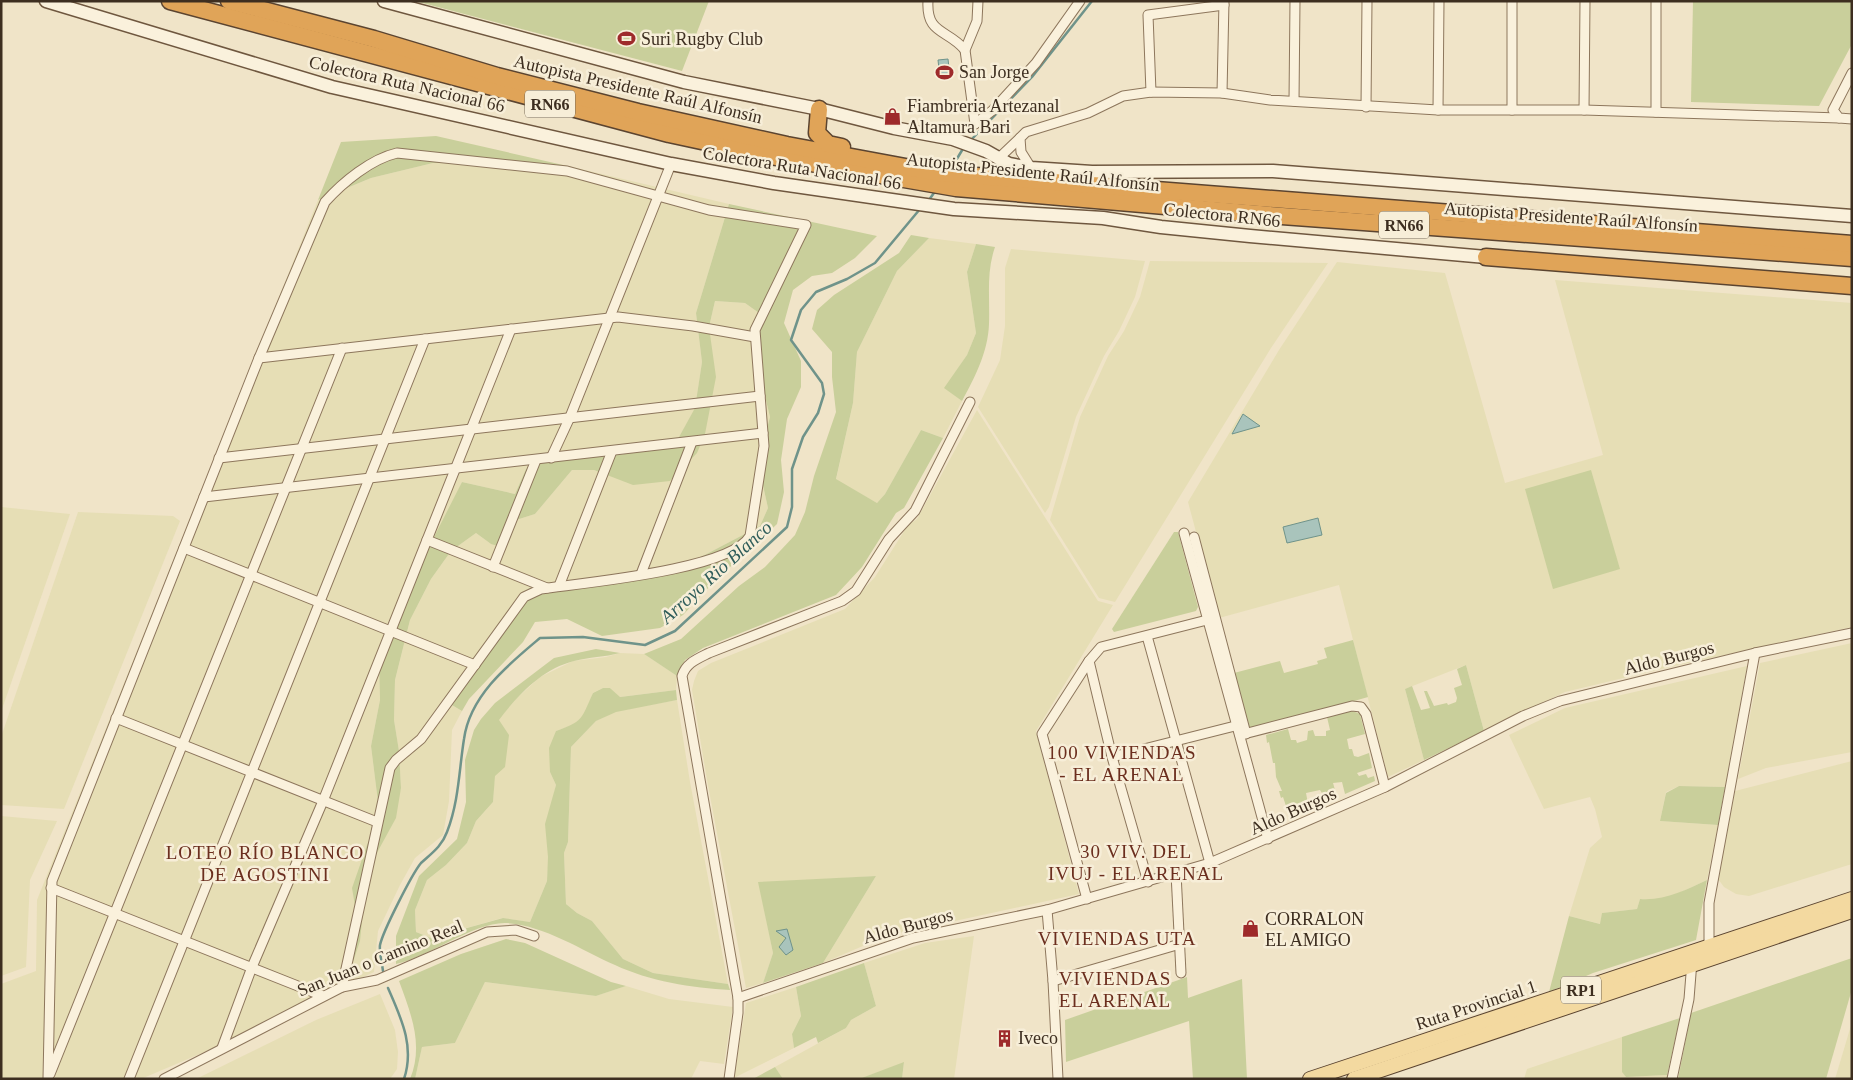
<svg xmlns="http://www.w3.org/2000/svg" width="1853" height="1080" viewBox="0 0 1853 1080" font-family="'Times New Roman',serif">
	<style>
		.farmland { fill: #e6deb5 }
		.green { fill: #c9cf9b }
		.water { fill: #a9c4bc; stroke: #6f938a }
		.lines { fill: none; stroke-linecap: round; stroke-linejoin: round }
		.stream { stroke: #6f938a; stroke-width: 2.5 }
		.street-casing { stroke: #8d765c; stroke-width: 11 }
		.secondary-casing { stroke: #6f573f; stroke-width: 15 }
		.primary-casing { stroke: #5b4430; stroke-width: 16 }
		.highway-casing { stroke: #5b4430; stroke-width: 19 }
		.street { stroke: #faf1dc; stroke-width: 9 }
		.secondary { stroke: #faf1dc; stroke-width: 12 }
		.primary { stroke: #f3d9a0; stroke-width: 14 }
		.highway { stroke: #e0a458; stroke-width: 16 }
		.labels { text-anchor: middle; dominant-baseline: central; stroke-width: 5; stroke-linejoin: round; paint-order: stroke }
		.shield { fill: #f7eed8; stroke: #756857; stroke-width: 1 }
		.shield-label { font-size: 16px; font-weight: bold; fill: #3d2e20 }
		.poi-label { font-size: 18px; fill: #3d2e20; stroke: #f7eed8; text-anchor: start }
		.street-label { font-size: 18px; fill: #3d2e20; stroke: #f7eed8 }
		.water-label { font-size: 19px; font-style: italic; fill: #2f5d5a; stroke: #f7eed8 }
		.neighbourhood-label { font-size: 19px; letter-spacing: 1px; fill: #6b2e1e; stroke: #f7eed8 }
	</style>
	<rect width="100%" height="100%" fill="#f0e4c8"/>
	<g class="farmland">
		<path d="M433,163H488L541,173L572,167L729,204L696,313L702,362L695,409L674,446L618,455L558,452L526,469L515,494L462,482L379,663L380,700L371,746L380,818L337,990L216,1047L141,1079H1V984L36,971L37,900L318,200L371,178Z"/>
		<path d="M929,238L976,244L967,272L976,333L967,355L945,388L962,401L943,438L921,430L885,494L877,503L836,480L853,403L857,352L897,271Z"/>
		<path d="M1011,249L1145,261L1135,297L1119,331L1104,356L1076,417L1049,507L1045,513L978,407L1000,360L1005,326V268Z"/>
		<path d="M1150,261L1328,263L1271,348L1115,602L1099,598L1050,520L1080,417L1108,356L1124,331L1140,297Z"/>
		<path d="M1337,262L1445,273L1505,483L1603,455L1555,280L1852,303V627L1661,669L1565,692L1484,731L1466,665L1405,689L1424,760L1388,777L1339,585L1219,618L1188,502L1279,350Z"/>
		<path d="M715,301L745,303L759,313L766,400L770,417L758,463L768,508L760,526L676,570L529,588L457,697L446,702L462,711L452,730L449,801L443,835L415,858L400,885L378,931L374,972L346,985L367,871L401,789L399,751L394,720L395,680L410,620L431,579L451,551L476,533L491,544L516,520L535,514L572,470H594L612,476L697,453L709,327Z"/>
		<path d="M977,410L1098,601L1113,605L1036,731L1079,894L941,924H929L877,940L823,963L876,876L759,883L773,953L763,983L746,988L707,780L692,690L694,681L698,671L711,663L845,609L875,577L908,525L917,519Z"/>
		<path d="M1,507L70,514L1,712Z"/>
		<path d="M78,512L173,516L180,521L64,809L1,805V737Z"/>
		<path d="M1852,643V752L1766,768L1738,779L1760,663Z"/>
		<path d="M620,653L644,654L677,676L676,690L619,697L610,688H603L593,693L584,716L573,725L556,731L550,772L556,785L553,798L547,881L530,922L502,918L431,938L416,932L415,910L427,880L446,865L467,843L476,821L493,802L498,720L517,698L540,677L573,661L606,657Z"/>
		<path d="M1747,666L1725,787L1679,786L1666,792L1660,821L1718,825L1707,880L1677,894L1656,901L1640,899L1637,909L1602,913L1601,924L1569,916L1590,848L1602,837L1595,809L1590,797L1544,809L1509,735L1565,708Z"/>
		<path d="M677,700L690,782L728,984L653,973L623,959L592,921L577,913L566,904L564,853L568,842L571,747L596,721L616,711Z"/>
		<path d="M1852,761V864L1749,896L1736,894L1724,887L1718,879L1735,791Z"/>
		<path d="M1,816L57,821L30,880L26,967L1,976Z"/>
		<path d="M974,936L954,1079H902L904,1063L859,1079H783L775,1067L846,1028L851,1020L876,1006L864,963L925,943Z"/>
		<path d="M485,982L596,996L626,986L669,999L733,1007L724,1064L700,1061L691,1079H415L422,1047L455,1043Z"/>
		<path d="M796,987L801,1016L792,1034L794,1048L734,1078L746,1003Z"/>
		<path d="M380,994L395,1030L398,1052L397,1069L390,1079H196L316,1020Z"/>
		<path d="M1852,1022V1079H1835L1844,1049Z"/>
		<path d="M1622,1037V1071L1626,1077L1667,1075V1079H1524L1527,1069Z"/>
	</g>
	<g class="green">
		<path d="M415,1H709L682,71Z"/>
		<path d="M1693,1H1852V44L1819,106L1691,102Z"/>
		<path d="M436,136L572,167L541,173L488,163H433L371,178L318,200L341,142Z"/>
		<path d="M729,204L877,236L855,258L832,273L812,276L793,290L784,323L801,361V387L787,419L781,460L784,492L777,524L742,558L722,573L683,615L660,628L602,636L567,619L535,622L523,642L469,699L462,711L445,701L457,697L529,588L676,570L760,526L768,508L758,463L770,417L759,371V313L745,303L715,301L709,327L716,377L705,434L697,453L670,481L633,485L594,470H572L535,514L516,520L502,547L491,544L476,533L451,551L431,579L410,620L395,680L394,720L399,751L401,788L396,818L367,871L360,941L349,974L337,990L356,912L352,888L367,845L380,818L371,746L380,700L379,663L404,596L462,482L515,494L526,469L558,452L618,455L674,446L695,408L702,362L696,313Z"/>
		<path d="M911,235L929,238L897,271L857,352L853,403L836,479L877,503L885,494L921,430L943,438L904,508L896,513L862,567L836,595L703,648L685,660L677,676L644,654L681,639L739,586L765,567L795,535L805,512L814,476L836,412L832,377V352L812,329L817,310L834,295L899,253Z"/>
		<path d="M976,244L995,247C986,273 990,297 989,324C988,352 975,377 962,401L944,388L967,355L976,333L967,272Z"/>
		<path d="M1591,470L1620,569L1553,589L1525,489Z"/>
		<path d="M1174,532H1178L1198,607L1196,611L1114,632L1112,629Z"/>
		<path d="M1353,640L1368,697L1249,731L1234,673L1280,661L1284,673L1318,664L1317,661L1327,658L1324,648Z"/>
		<path d="M596,649L620,653C605,657 589,657 574,661C542,669 518,695 499,720L509,735L505,767L495,776L493,802L476,821L467,843L446,865L427,880L415,910L416,932L431,938L503,918L530,922L547,881L548,857L545,824L556,785L550,772L549,748L556,731C584,721 581,719 593,693L603,688H610L620,697L676,690L677,700L616,712L596,721L571,747L568,842L564,853L566,904L577,913L592,921L623,959L653,973L728,984L730,990C692,988 649,981 615,965C581,950 544,925 506,923C474,922 427,958 396,964V936L419,876L457,839L466,802L465,760L474,730L481,719L495,703L554,658Z"/>
		<path d="M1466,665L1484,731L1424,760L1405,689L1412,686L1421,710L1430,708L1424,691H1427L1434,706L1447,703L1448,705L1456,702L1457,698L1454,688L1462,685L1457,669Z"/>
		<path d="M1350,710L1360,714L1365,734L1347,739L1349,749H1352L1354,756L1358,757L1369,753L1372,768L1357,773L1359,776L1366,774L1368,778L1374,776L1375,781L1345,794L1342,782L1333,783L1337,797L1328,801L1325,792L1322,793L1320,790L1306,793L1309,809L1296,815L1292,805L1286,806L1283,797L1281,798L1279,791H1282L1276,777L1275,763H1273L1269,742L1267,743L1266,735L1288,729L1291,740H1296L1297,743L1307,740L1308,731L1313,730L1315,736H1326V731L1330,730L1327,717Z"/>
		<path d="M1679,786L1725,787L1718,825L1660,821L1666,793Z"/>
		<path d="M876,876L823,963L763,983L773,953L758,882Z"/>
		<path d="M1707,880L1696,940L1593,973L1549,992L1569,916L1600,924L1602,913L1637,909L1640,899C1665,901 1685,890 1707,880Z"/>
		<path d="M506,939L525,943L611,982L626,986L596,996L485,982L455,1043L422,1047L415,1079H410C424,1045 411,1014 399,981L461,954Z"/>
		<path d="M1852,958V989L1826,1079H1678L1691,1013Z"/>
		<path d="M864,963L876,1006L851,1020L846,1028L818,1043L816,1037L794,1048L792,1034L801,1016L796,987Z"/>
		<path d="M1187,977L1188,998L1242,979L1247,1079H1193L1189,1021L1066,1062L1065,1020Z"/>
		<path d="M1680,1018L1667,1075L1626,1077L1622,1072V1037Z"/>
		<path d="M904,1062L902,1079H859Z"/>
		<path d="M775,1067L783,1079H753Z"/>
	</g>
	<g class="water">
		<path d="M948,59L950,77L940,78L938,60Z"/>
		<path d="M1243,414L1260,426L1232,434Z"/>
		<path d="M1318,518L1322,535L1287,543L1283,527Z"/>
		<path d="M787,929L793,950L786,955L779,947L786,938L776,931Z"/>
	</g>
	<g class="lines">
		<g class="stream">
			<path d="M970,141L1032,77L1092,1"/>
			<path d="M952,167L964,147"/>
			<path d="M929,200L936,190"/>
			<path d="M383,971C382,963 379,952 380,945C383,931 412,874 421,863C432,853 442,846 447,832C459,801 459,770 464,739C470,695 509,664 540,638L583,637L645,645L675,631L787,527L792,507V469L803,437L818,413L824,394L822,383L791,340L801,310L816,292L847,279L875,263L920,209"/>
			<path d="M388,988C401,1018 415,1046 404,1079"/>
		</g>
		<defs>
			<g id="street">
				<path d="M928,1C926,35 948,29 965,50"/>
				<path d="M1512,1V110"/>
				<path d="M1852,73L1833,110L1839,118L1852,119"/>
				<path d="M1151,92L1148,15L1224,5"/>
				<path d="M1222,93L1224,1"/>
				<path d="M1294,101L1295,1"/>
				<path d="M1366,107L1367,1"/>
				<path d="M1438,110L1439,1"/>
				<path d="M1584,110L1585,1"/>
				<path d="M1656,112V1"/>
				<path d="M975,124L993,110L1036,63L1080,1"/>
				<path d="M975,124L965,50L977,21L978,1"/>
				<path d="M999,158L1020,138"/>
				<path d="M1031,168L1021,152L1020,138L1026,132L1088,113L1123,96L1151,92L1222,93L1270,100L1438,110H1584L1839,118"/>
				<path d="M259,358L618,317L693,326L755,337"/>
				<path d="M219,458L760,396"/>
				<path d="M551,458L570,417L671,164"/>
				<path d="M204,497L763,433"/>
				<path d="M1184,533L1268,839"/>
				<path d="M1194,537L1246,734"/>
				<path d="M427,540L547,588"/>
				<path d="M184,548L475,665"/>
				<path d="M493,567L536,460"/>
				<path d="M641,574L692,442"/>
				<path d="M559,586L612,451"/>
				<path d="M1147,636L1210,863"/>
				<path d="M1089,661L1112,757L1148,882"/>
				<path d="M116,718L377,822"/>
				<path d="M1240,735L1352,706L1361,707L1366,714L1385,787"/>
				<path d="M1112,757L1235,726"/>
				<path d="M1176,873L1181,973"/>
				<path d="M51,888L323,996"/>
				<path d="M1087,899L1042,734L1089,661L1101,647L1207,620"/>
				<path d="M1047,910L1053,981L1058,1079"/>
				<path d="M1709,951V903L1755,653"/>
				<path d="M1053,981L1180,944"/>
				<path d="M738,998L913,938L1047,910L1210,863L1385,787L1523,716L1560,701L1755,653L1852,633"/>
				<path d="M222,1048L252,967L323,801L511,329"/>
				<path d="M50,1074L342,348"/>
				<path d="M48,1079L52,881L259,358L325,202C343,182 371,159 397,153L567,171L709,210L806,225L755,330L764,446L750,536C731,570 581,583 541,589L524,597L421,739L396,760L390,768L342,987"/>
				<path d="M129,1079L425,339"/>
				<path d="M164,1079L342,987L377,980L487,932L516,930L534,936"/>
				<path d="M729,1079L738,1013V998L682,676C686,663 697,659 709,653L842,601L856,591L889,539L915,511L970,402"/>
				<path d="M1672,1079L1689,999L1692,961"/>
			</g>
			<g id="secondary">
				<path d="M46,1L332,87L671,164L774,183L954,209L1103,218L1161,227L1250,236L1486,257"/>
				<path d="M384,1L684,82L819,109L894,128L953,139L986,151L1009,164L1031,168L1092,172L1273,171L1852,216"/>
			</g>
			<g id="primary">
				<path d="M1310,1079L1852,899"/>
				<path d="M1354,1079L1852,911"/>
			</g>
			<g id="highway">
				<path d="M170,1L669,134L776,157L956,188L1282,216L1852,258"/>
				<path d="M229,1L374,39L497,76L638,112L787,145L938,173L1852,244"/>
				<path d="M819,109L817,133L828,144L842,147"/>
				<path d="M1486,257L1852,286"/>
			</g>
		</defs>
		<use href="#street" class="street-casing"/>
		<use href="#secondary" class="secondary-casing"/>
		<use href="#primary" class="primary-casing"/>
		<use href="#highway" class="highway-casing"/>
		<use href="#street" class="street"/>
		<use href="#secondary" class="secondary"/>
		<use href="#primary" class="primary"/>
		<use href="#highway" class="highway"/>
	</g>
	<defs>
		<symbol id="stadium-bare" viewBox="-9 -9 18 18"><path d="M0-5a6.5 5 0 1 0 0 10a6.5 5 0 1 0 0-10ZM-3.5-1.8h7v3.6h-7Z" fill="#9e2a2b" stroke="#f7eed8" stroke-width="2.5" paint-order="stroke"/></symbol>
		<symbol id="shop-bare" viewBox="-9 -9 18 18"><path d="M-5-2.5h2.3a2.7 3.5 0 0 1 5.4 0H5L5.5 6h-11ZM-1.5-2.5h3a1.5 2.3 0 0 0-3 0Z" fill="#9e2a2b" stroke="#f7eed8" stroke-width="2.5" paint-order="stroke"/></symbol>
		<symbol id="building-bare" viewBox="-9 -9 18 18"><path d="M-4-6H4V6H1V3H-1V6H-4ZM-2.5-4.3h1.7v1.8h-1.7ZM.8-4.3h1.7v1.8H.8ZM-2.5-1h1.7V.8h-1.7ZM.8-1h1.7V.8H.8Z" fill="#9e2a2b" stroke="#f7eed8" stroke-width="2.5" paint-order="stroke"/></symbol>
	</defs>
	<g fill-rule="evenodd">
		<use href="#stadium-bare" x="614" y="26" width="25" height="25"/>
		<use href="#stadium-bare" x="932" y="60" width="25" height="25"/>
		<use href="#shop-bare" x="880" y="104" width="25" height="25"/>
		<use href="#shop-bare" x="1238" y="916" width="25" height="25"/>
		<use href="#building-bare" x="992" y="1026" width="25" height="25"/>
	</g>
	<g class="labels">
		<g class="shield">
			<rect x="525" y="90.5" width="50" height="27" rx="4"/>
			<rect x="1379" y="211.5" width="50" height="27" rx="4"/>
			<rect x="1561" y="976.5" width="40" height="27" rx="4"/>
		</g>
		<g class="shield-label">
			<text x="550" y="104">RN66</text>
			<text x="1404" y="225">RN66</text>
			<text x="1581" y="990">RP1</text>
		</g>
		<g class="poi-label">
			<text x="641" y="39">Suri Rugby Club</text>
			<text x="959" y="72">San Jorge</text>
			<text x="907" y="106">Fiambreria Artezanal<tspan x="907" dy="21">Altamura Bari</tspan></text>
			<text x="1265" y="919">CORRALON<tspan x="1265" dy="21">EL AMIGO</tspan></text>
			<text x="1018" y="1038">Iveco</text>
		</g>
		<g class="street-label">
			<text transform="translate(407 84) rotate(13)">Colectora Ruta Nacional 66</text>
			<text transform="translate(638 89) rotate(13)">Autopista Presidente Raúl Alfonsín</text>
			<text transform="translate(802 168) rotate(9)">Colectora Ruta Nacional 66</text>
			<text transform="translate(1033 172) rotate(6)">Autopista Presidente Raúl Alfonsín</text>
			<text transform="translate(1222 215) rotate(6)">Colectora RN66</text>
			<text transform="translate(1571 217) rotate(4)">Autopista Presidente Raúl Alfonsín</text>
			<text transform="translate(1669 658) rotate(-14)">Aldo Burgos</text>
			<text transform="translate(1293 811) rotate(-24)">Aldo Burgos</text>
			<text transform="translate(908 926) rotate(-15)">Aldo Burgos</text>
			<text transform="translate(380 958) rotate(-22)">San Juan o Camino Real</text>
			<text transform="translate(1476 1005) rotate(-18)">Ruta Provincial 1</text>
		</g>
		<g class="water-label">
			<text transform="translate(716 572) rotate(-42)">Arroyo Rio Blanco</text>
		</g>
		<g class="neighbourhood-label">
			<text x="1122" y="752">100 VIVIENDAS<tspan x="1122" dy="22">- EL ARENAL</tspan></text>
			<text x="1136" y="851">30 VIV. DEL<tspan x="1136" dy="22">IVUJ - EL ARENAL</tspan></text>
			<text x="265" y="852">LOTEO RÍO BLANCO<tspan x="265" dy="22">DE AGOSTINI</tspan></text>
			<text x="1117" y="938">VIVIENDAS UTA</text>
			<text x="1115" y="978">VIVIENDAS<tspan x="1115" dy="22">EL ARENAL</tspan></text>
		</g>
	</g>
	<rect width="1853" height="1080" fill="none" stroke="#3d2e20" stroke-width="5"/>
</svg>
